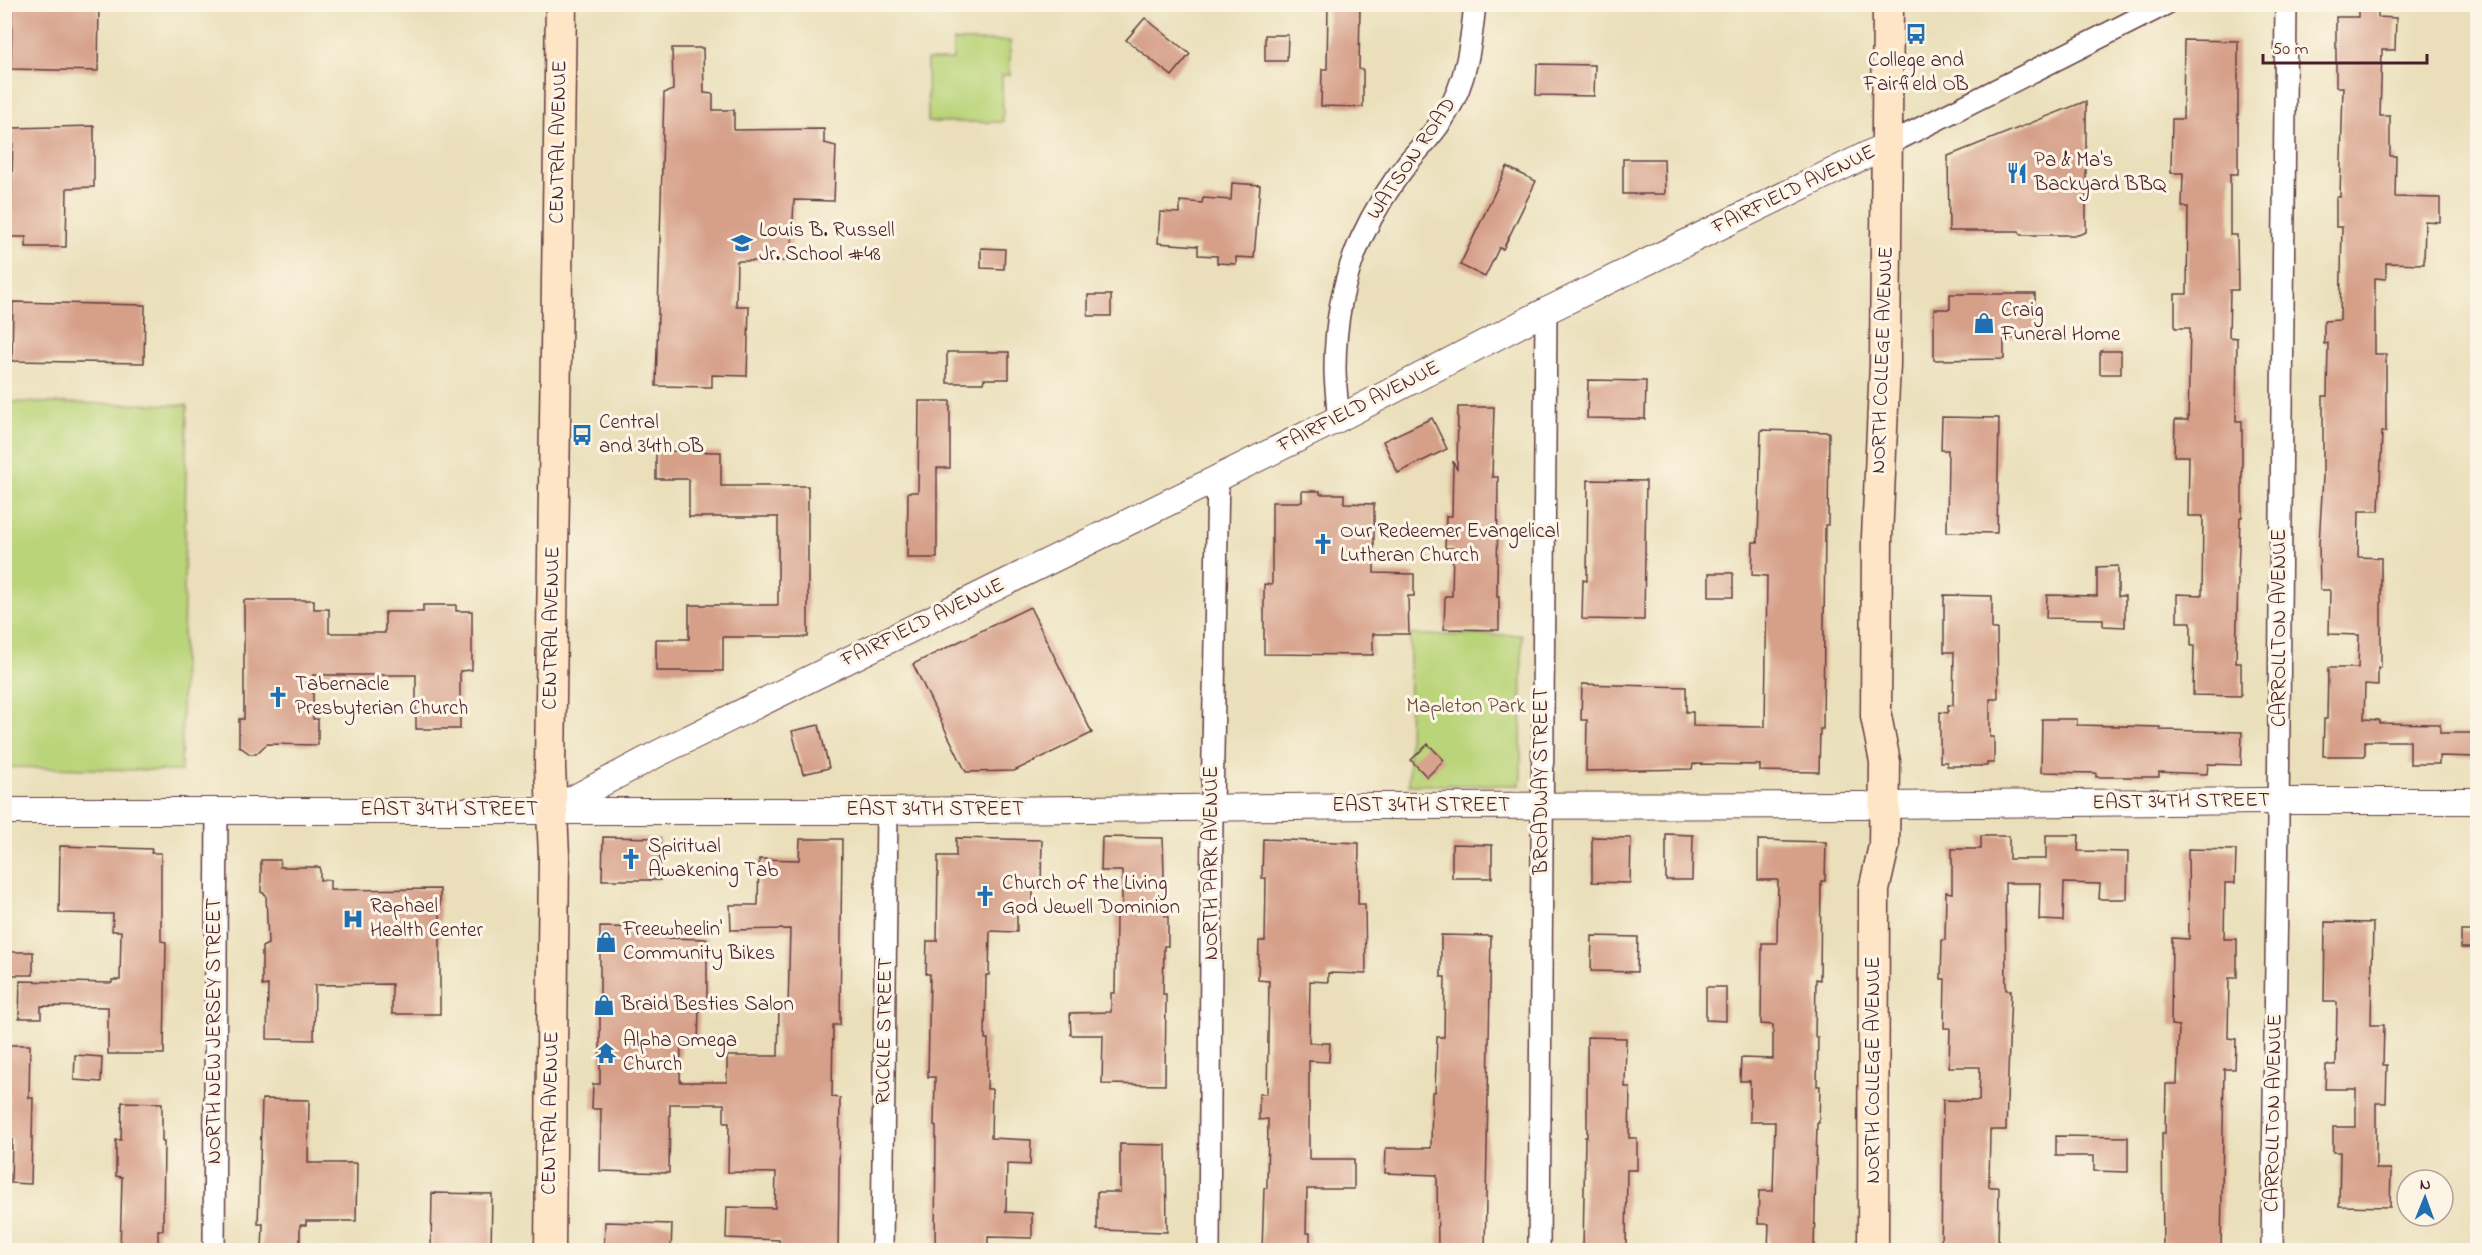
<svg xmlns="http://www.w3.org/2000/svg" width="2482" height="1255" viewBox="0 0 2482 1255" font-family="'Indie Flower',sans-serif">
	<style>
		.green { fill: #bad479; stroke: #827a52; stroke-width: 1.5 }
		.building { fill: #d69f88 }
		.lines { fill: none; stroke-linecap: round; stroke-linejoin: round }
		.minor-casing { stroke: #623c40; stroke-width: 24 }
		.tertiary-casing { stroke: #623c40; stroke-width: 28 }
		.secondary-casing { stroke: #623c40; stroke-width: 33 }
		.minor { stroke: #fff; stroke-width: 21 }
		.tertiary { stroke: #fff; stroke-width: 26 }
		.secondary { stroke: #fee5c5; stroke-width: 30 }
		.labels { text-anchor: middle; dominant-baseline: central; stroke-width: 6; stroke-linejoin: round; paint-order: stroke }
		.poi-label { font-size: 21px; fill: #4a1f2b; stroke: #fcf5e5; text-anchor: start }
		.street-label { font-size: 21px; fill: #4a1f2b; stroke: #fcf5e5 }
		.park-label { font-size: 21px; fill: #664c3e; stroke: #fcf5e5 }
	</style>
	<rect width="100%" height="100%" fill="#fcf5e5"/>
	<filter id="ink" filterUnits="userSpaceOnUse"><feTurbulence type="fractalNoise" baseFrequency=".0167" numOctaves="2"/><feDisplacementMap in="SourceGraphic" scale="12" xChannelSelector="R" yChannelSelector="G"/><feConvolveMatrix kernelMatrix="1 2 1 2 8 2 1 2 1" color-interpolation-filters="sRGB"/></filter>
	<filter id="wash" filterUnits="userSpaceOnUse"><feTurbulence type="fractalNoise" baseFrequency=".008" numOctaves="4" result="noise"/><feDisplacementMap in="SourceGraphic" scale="24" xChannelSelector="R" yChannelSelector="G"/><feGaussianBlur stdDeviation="1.35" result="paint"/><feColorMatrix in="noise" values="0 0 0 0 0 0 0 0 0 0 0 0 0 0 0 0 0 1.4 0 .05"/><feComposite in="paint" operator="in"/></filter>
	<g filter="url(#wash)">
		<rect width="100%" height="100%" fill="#eadfba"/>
		<g class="green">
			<path d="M953,41H1010V75H1002L1003,122H928L927,60H953Z"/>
			<path d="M4,402L187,405L181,771L5,767Z"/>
			<path d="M1410,635H1522L1521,778L1519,785H1409Z"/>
		</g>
		<g id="blocks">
			<g class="building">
				<path d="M27,4H99L98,71L11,69L12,7H27Z"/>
				<path d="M1328,4H1360L1359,69L1363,70V107L1321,106L1322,69H1327Z"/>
				<path d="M2358,4H2378V17L2396,18L2395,50H2382L2380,116H2390V156H2396L2395,197L2440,198V222L2425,221L2424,264L2386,263V279L2375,278V354H2386V432H2382L2379,511H2359L2358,557L2381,558V668H2378V685L2365,684L2364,719L2379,720V723L2440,724V733H2478V757L2439,756V764H2410V741H2365V756H2323L2324,719H2327L2328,668H2358L2359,635L2329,634L2330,590H2320L2319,544L2323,477V396H2327L2328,343L2324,344V321L2340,320L2342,227H2336V197H2340L2343,87H2336V17H2358Z"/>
				<path d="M1145,18L1190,54L1172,76L1126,40Z"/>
				<path d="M1265,35H1288L1287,61H1265Z"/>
				<path d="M2184,40L2238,41V174H2230V235H2237L2238,290H2230L2229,337L2237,338L2236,421H2242V517H2240L2238,575L2236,663H2241V696L2193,695L2194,646H2191V622H2177V594L2202,595L2203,516H2188L2189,456H2174L2175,420H2188L2190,328H2175V294H2187L2188,207H2182L2183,173H2171L2172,119H2183Z"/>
				<path d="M672,48H703L704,93L713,94V110H734V130L824,129V143L836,146L834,201L794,200L791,261H737L736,306H749L747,376L712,375V387L656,386L664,93L673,90Z"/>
				<path d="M1537,64L1595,65L1594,96L1536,95Z"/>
				<path d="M2086,101V232L2078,235H2021L2019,231H1949L1948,156Z"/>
				<path d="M94,126V187L67,188L66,247H26V237H11L13,128Z"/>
				<path d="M1623,159H1664L1665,194H1623Z"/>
				<path d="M1507,167L1536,181L1503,249L1499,248L1485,277L1460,265Z"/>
				<path d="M1232,183L1260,185L1254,258L1236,257V264L1217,263V256L1198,255V246L1158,243L1160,212L1180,213V201L1202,203L1203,198L1231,200Z"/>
				<path d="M981,248L1005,249L1004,269L981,268Z"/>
				<path d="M1950,294H2035V338H2004V359L1934,360V309H1950Z"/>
				<rect x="1088" y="295" width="23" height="21"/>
				<path d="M13,302L145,305L144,363L12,361Z"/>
				<rect x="2100" y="351" width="21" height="23"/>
				<path d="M947,352H1009V379H984L983,383H947Z"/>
				<path d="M1588,380L1646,381L1645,419L1587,418Z"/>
				<path d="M919,401H950V468H937V558H907L908,492H918Z"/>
				<path d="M1458,407H1494L1492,477H1498L1497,597H1499V630L1444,629L1445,596H1452L1453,548H1445L1446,516H1452L1453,461L1457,470Z"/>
				<path d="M1942,417L1999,418L1997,533L1947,532L1948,450H1941Z"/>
				<path d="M1432,418L1447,449L1398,473L1383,441Z"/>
				<path d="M1761,430L1829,432L1828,525H1825L1823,729H1820L1819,772L1760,771V765L1693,764L1692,769L1586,771L1587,720H1581L1582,684L1686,687V712H1693V726L1765,727L1767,576L1752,575L1753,542H1758Z"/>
				<path d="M656,451L721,452V486H808V637H723V671H656V639H689V605H778V517H689V479H656Z"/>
				<path d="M1588,480L1646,481L1644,620L1582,619L1583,580L1587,581Z"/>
				<path d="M1302,491H1320V494H1344V503L1374,504V573L1414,574V596H1408L1409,634H1373V655L1264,654V584L1272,585V502H1302Z"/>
				<path d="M2118,566V596H2125V627L2103,626V619L2046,618L2047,595L2097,596V567Z"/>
				<rect x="1709" y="573" width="24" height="24"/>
				<path d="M1944,595L1992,596V629H1997L1998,699H1990V737H1994V763H1987V766H1947V762H1940V712L1948,713V705H1953L1954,652H1944Z"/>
				<path d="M244,600H314V609H329V633H385V612H423V605H456V611H472V670L460,671V729H416V675H313V719H318V745L267,744L256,754H250L239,746V719H244Z"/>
				<path d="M1030,607L1092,733L1014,771L966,772L913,664Z"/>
				<path d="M2042,719H2077V725L2160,727V730L2242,732L2241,765L2208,764L2207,774L2159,772V777H2096V773L2041,772Z"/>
				<path d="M819,725L829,768L803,774L792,731Z"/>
				<path d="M1428,744L1444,760L1427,777L1411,760Z"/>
				<path d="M1666,834L1693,835L1692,880H1666Z"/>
				<path d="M2046,835H2079L2078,851L2128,852L2127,899H2099L2100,884L2064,883L2063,921L2039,920L2040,883H2005L2006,990H2011L2006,1130H1990L1989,1187H1999L1998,1251H1941L1943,1100L1979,1101L1980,1067H1949L1950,1028H1944L1945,979H1941L1942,940H1945L1946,892L1952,893V849H1981V836H2009V859H2046Z"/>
				<path d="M603,837L660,838V880H602Z"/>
				<path d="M1102,837L1163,838L1165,916H1168V946H1164L1163,994H1166L1165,1085L1102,1084L1103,1035H1071L1070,1013L1111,1012V993H1115L1116,915H1122V871H1101Z"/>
				<path d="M1592,837L1631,838L1630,883L1592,882Z"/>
				<path d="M956,838L1042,840L1041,885H1033V908H1017V932L990,931L989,975H986L985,1039H988L987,1089H992L991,1138L1031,1140L1030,1165L1007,1164L1006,1212L1032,1213V1238L988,1237V1251H935L936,1126L934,1125L935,1077H928L930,974H926L927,941H937L938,856H956Z"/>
				<path d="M800,839H842L840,1025H833L832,1097L840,1098L838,1251H779V1240L726,1238L727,1207L775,1208L776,1173L728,1172L729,1123H724V1104H670L669,1173L600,1171L601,1109H592L593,1084H600V927L664,928V938L707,939V1010H699L698,1044H681L680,1082H727V1056H778L779,1008H788L790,929L731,930L730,905H758L759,859L799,860Z"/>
				<path d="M1263,839L1359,843L1358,904H1365L1366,974L1328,973V982L1310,981L1309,1043H1330L1329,1062L1309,1061V1159H1354V1189H1307L1306,1233H1310V1251H1262L1264,1188H1267L1268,1119L1259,1120V1094H1267L1269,981L1258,980L1259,941H1265L1266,878H1262Z"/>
				<path d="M1758,840L1826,842L1825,881H1821L1820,980L1816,979L1815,1037H1818L1817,1086H1820L1819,1123H1817L1814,1251H1768L1769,1224H1758L1759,1191H1773L1775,1122H1750V1081H1740L1741,1058L1773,1059V1025L1761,1024L1762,943H1777L1778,880H1758Z"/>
				<path d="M1452,844L1492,845V878H1452Z"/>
				<path d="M60,846L152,849L151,853H161V941L166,942L164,1054H108V1007L41,1006V1018H19L20,981L112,983V980H120L121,931H112L113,914L59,913Z"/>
				<path d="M2188,849L2236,850L2235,883H2225L2224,939H2237V978H2229L2228,1038L2236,1039L2235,1069H2224L2221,1251H2163L2162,1133H2165L2166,1084H2177L2179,1026L2171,1025L2172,938L2189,939Z"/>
				<path d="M261,860H280V867H320V880H330V890L440,889V1014H392V984L315,985L314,1040L267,1039L268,985L262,986V947L268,944L266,895L261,892Z"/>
				<path d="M2325,922L2373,923L2371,1025H2384L2383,1065H2387L2386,1103H2376V1169H2391L2390,1207L2339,1206L2340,1152H2333V1127H2356V1089H2325L2326,1065H2336L2337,1002H2324Z"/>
				<rect x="2461" y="931" width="17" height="17"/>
				<path d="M1441,935L1491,936L1485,1251H1438L1437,1175L1385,1173L1386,1148H1431L1432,1092H1435L1437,1037H1444L1445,977H1441Z"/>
				<path d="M1592,936L1638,937L1637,972L1591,971Z"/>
				<rect x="7" y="952" width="26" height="23"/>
				<path d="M1706,987H1726V1021L1706,1020Z"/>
				<path d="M1587,1037L1626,1038L1625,1087H1630L1629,1138H1637V1170H1627L1626,1249H1583L1585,1137H1587Z"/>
				<path d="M4,1045H30L29,1098H33L31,1184L11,1183L12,1139L8,1138L9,1091H7V1072H4Z"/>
				<path d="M75,1055L102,1057L101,1082L74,1080Z"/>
				<path d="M262,1099L309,1100L308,1163H357L356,1221H306V1225H300V1251H262L263,1224H258Z"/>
				<path d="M122,1102L162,1103V1141H164L163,1230H158V1251H120L122,1177L116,1176V1140H121Z"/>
				<path d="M2056,1136L2128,1137V1172L2094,1171V1156H2056Z"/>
				<path d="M1120,1144L1166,1145L1167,1232L1097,1230V1192H1120Z"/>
				<path d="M432,1193L492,1194L491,1251H431Z"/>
				<path d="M605,1222L672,1224L671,1251H604Z"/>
			</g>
		</g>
	</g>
	<g filter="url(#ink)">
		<use href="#blocks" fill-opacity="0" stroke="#623c40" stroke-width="1.5"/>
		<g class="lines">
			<defs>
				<g id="minor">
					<path d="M1887,145L2166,4"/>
					<path d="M1338,419C1338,402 1335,385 1335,369C1335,325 1343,279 1361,239C1374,211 1390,185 1409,161C1422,145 1436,132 1446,114C1467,81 1471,43 1475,4"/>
					<path d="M214,1250L217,811"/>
					<path d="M882,1250L887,811"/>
					<path d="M1209,1250L1212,808L1218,476"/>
					<path d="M1539,1250L1546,311"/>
					<path d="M2272,1250L2278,819L2286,4"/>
				</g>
				<g id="tertiary">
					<path d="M1885,805L2262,801H2478"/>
					<path d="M552,810L659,753L1338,419L1546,311L1887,145"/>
					<path d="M4,811H887L1378,806L1865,805"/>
				</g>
				<g id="secondary">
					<path d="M550,1250L554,856L550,767L561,4"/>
					<path d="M1873,1250L1874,890L1884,846L1885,762L1876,716L1877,537L1885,364L1888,4"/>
				</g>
			</defs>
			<use href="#minor" class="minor-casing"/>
			<use href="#tertiary" class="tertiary-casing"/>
			<use href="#secondary" class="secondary-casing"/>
			<use href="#minor" class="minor"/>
			<use href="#tertiary" class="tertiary"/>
			<use href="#secondary" class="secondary"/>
		</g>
	</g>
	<defs>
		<symbol id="bus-bare" viewBox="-9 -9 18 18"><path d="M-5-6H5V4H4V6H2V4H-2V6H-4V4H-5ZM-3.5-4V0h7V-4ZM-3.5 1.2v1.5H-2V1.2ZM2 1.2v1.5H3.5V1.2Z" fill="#1f6fb2" stroke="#fcf5e5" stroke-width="2.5" paint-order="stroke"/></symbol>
		<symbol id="restaurant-bare" viewBox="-9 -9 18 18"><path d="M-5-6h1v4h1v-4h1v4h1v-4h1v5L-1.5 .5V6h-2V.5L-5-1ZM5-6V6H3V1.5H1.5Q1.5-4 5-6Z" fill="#1f6fb2" stroke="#fcf5e5" stroke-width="2.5" paint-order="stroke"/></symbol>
		<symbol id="school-bare" viewBox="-9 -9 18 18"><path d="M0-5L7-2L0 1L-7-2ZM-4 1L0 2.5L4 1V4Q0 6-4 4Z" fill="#1f6fb2" stroke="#fcf5e5" stroke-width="2.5" paint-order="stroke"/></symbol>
		<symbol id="shop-bare" viewBox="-9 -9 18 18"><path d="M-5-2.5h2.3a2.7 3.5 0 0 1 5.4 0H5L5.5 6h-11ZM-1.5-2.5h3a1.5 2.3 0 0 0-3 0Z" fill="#1f6fb2" stroke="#fcf5e5" stroke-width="2.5" paint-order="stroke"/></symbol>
		<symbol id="church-bare" viewBox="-9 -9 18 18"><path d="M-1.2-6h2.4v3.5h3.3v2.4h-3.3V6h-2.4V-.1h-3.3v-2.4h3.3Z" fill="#1f6fb2" stroke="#fcf5e5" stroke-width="2.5" paint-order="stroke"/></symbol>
		<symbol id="hospital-bare" viewBox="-9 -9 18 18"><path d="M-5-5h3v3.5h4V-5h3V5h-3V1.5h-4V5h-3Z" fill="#1f6fb2" stroke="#fcf5e5" stroke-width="2.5" paint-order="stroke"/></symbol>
		<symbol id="temple-bare" viewBox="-9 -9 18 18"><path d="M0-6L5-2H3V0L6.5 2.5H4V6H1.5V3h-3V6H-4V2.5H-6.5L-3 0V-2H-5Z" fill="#1f6fb2" stroke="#fcf5e5" stroke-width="2.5" paint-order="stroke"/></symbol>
	</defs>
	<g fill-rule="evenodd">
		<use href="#bus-bare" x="1901" y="19" width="30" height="30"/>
		<use href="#restaurant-bare" x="2002" y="158" width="30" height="30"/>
		<use href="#school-bare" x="727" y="228" width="30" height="30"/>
		<use href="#shop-bare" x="1969" y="308" width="30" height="30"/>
		<use href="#bus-bare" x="567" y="420" width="30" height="30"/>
		<use href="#church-bare" x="1308" y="529" width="30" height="30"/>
		<use href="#church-bare" x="263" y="682" width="30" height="30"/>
		<use href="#church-bare" x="616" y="844" width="30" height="30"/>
		<use href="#church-bare" x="970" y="881" width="30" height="30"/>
		<use href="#hospital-bare" x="338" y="904" width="30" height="30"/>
		<use href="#shop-bare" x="591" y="927" width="30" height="30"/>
		<use href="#shop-bare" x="589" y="990" width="30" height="30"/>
		<use href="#temple-bare" x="591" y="1038" width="30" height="30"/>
	</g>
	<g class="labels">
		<g class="poi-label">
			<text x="1916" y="61" text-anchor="middle">College and<tspan x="1916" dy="24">Fairfield OB</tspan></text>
			<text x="2034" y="161">Pa &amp; Ma's<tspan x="2034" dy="24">Backyard BBQ</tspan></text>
			<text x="759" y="231">Louis B. Russell<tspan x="759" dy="24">Jr. School #48</tspan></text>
			<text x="2001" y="311">Craig<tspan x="2001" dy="24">Funeral Home</tspan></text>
			<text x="599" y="423">Central<tspan x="599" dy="24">and 34th OB</tspan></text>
			<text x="1340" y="532">Our Redeemer Evangelical<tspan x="1340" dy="24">Lutheran Church</tspan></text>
			<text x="295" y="685">Tabernacle<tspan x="295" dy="24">Presbyterian Church</tspan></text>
			<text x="648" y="847">Spiritual<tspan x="648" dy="24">Awakening Tab</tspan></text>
			<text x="1002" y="884">Church of the Living<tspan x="1002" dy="24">God Jewell Dominion</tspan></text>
			<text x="370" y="907">Raphael<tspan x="370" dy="24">Health Center</tspan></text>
			<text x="623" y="930">Freewheelin'<tspan x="623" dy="24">Community Bikes</tspan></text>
			<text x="621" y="1005">Braid Besties Salon</text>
			<text x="623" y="1041">Alpha Omega<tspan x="623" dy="24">Church</tspan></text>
		</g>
		<g class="street-label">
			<text transform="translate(559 142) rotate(-89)">CENTRAL AVENUE</text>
			<text transform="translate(1412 159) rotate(-56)">WATSON ROAD</text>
			<text transform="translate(1794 190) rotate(-26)">FAIRFIELD AVENUE</text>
			<text transform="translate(1883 360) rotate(-88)">NORTH COLLEGE AVENUE</text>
			<text transform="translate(1359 407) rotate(-27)">FAIRFIELD AVENUE</text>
			<text transform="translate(923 623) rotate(-26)">FAIRFIELD AVENUE</text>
			<text transform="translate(552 628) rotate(-89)">CENTRAL AVENUE</text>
			<text transform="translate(2280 628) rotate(-90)">CARROLLTON AVENUE</text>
			<text transform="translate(1542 781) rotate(-90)">BROADWAY STREET</text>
			<text transform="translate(2181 802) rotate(-1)">EAST 34TH STREET</text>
			<text x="1421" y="806">EAST 34TH STREET</text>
			<text x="449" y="810">EAST 34TH STREET</text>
			<text x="935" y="810">EAST 34TH STREET</text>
			<text transform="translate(1212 863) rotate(-90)">NORTH PARK AVENUE</text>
			<text transform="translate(215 1031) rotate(-90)">NORTH NEW JERSEY STREET</text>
			<text transform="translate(885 1031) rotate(-89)">RUCKLE STREET</text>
			<text transform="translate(1874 1070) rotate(-90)">NORTH COLLEGE AVENUE</text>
			<text transform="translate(551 1113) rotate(-89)">CENTRAL AVENUE</text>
			<text transform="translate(2274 1113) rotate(-89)">CARROLLTON AVENUE</text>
		</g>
		<g class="park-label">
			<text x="1466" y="707">Mapleton Park</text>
		</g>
	</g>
	<rect width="2482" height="1255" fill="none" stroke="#fcf5e5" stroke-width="24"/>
	<g transform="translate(2425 1198) rotate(1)"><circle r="28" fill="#fcf5e5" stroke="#b59f9b" stroke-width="1.5"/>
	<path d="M0-4.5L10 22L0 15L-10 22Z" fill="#1f6fb2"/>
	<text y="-9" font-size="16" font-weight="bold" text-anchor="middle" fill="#4a1f2b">N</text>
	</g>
	<path d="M2263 54v9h164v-9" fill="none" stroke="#4a1f2b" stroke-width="3"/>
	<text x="2272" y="54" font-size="18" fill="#4a1f2b" stroke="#fcf5e5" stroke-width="4.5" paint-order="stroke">50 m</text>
</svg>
